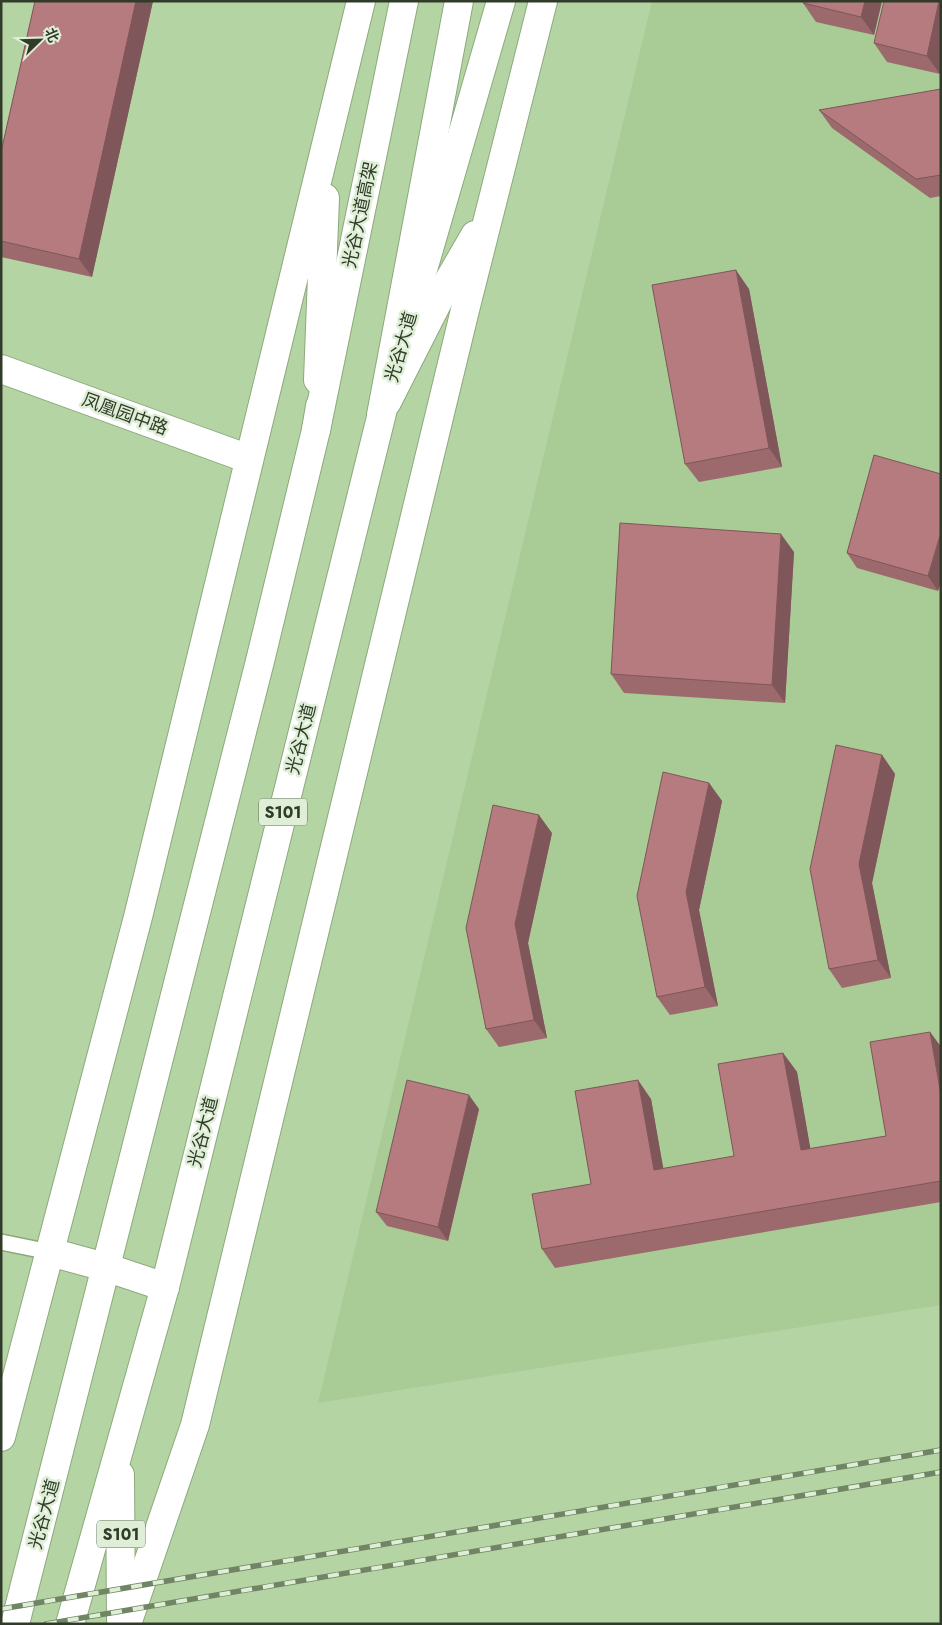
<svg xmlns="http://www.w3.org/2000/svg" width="942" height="1625" viewBox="0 0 942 1625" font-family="Jost,'Noto Sans SC',sans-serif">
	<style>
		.built { fill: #a9cb95 }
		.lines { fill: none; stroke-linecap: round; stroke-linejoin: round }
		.lane-casing { stroke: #8ca97b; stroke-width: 18 }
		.street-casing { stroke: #8ca97b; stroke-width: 30 }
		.primary-casing { stroke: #8ca97b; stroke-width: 30 }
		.highway-casing { stroke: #8ca97b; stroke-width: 30 }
		.lane { stroke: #fff; stroke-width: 15 }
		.street { stroke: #fff; stroke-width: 28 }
		.primary { stroke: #fff; stroke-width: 28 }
		.highway { stroke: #fff; stroke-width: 28 }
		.rail-casing { stroke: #708564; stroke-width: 5.5 }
		.rail { stroke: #dfefd7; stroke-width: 4; stroke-dasharray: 11; stroke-linecap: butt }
		.wall { fill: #9c6a6d }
		.shaded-wall { fill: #7f5659 }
		.building { fill: #b57b7f; stroke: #7f5659 }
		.labels { text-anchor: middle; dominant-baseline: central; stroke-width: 5; stroke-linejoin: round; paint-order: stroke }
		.shield { fill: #dfefd7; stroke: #64725d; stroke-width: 1 }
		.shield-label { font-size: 16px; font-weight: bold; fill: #303c29 }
		.street-label { font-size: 18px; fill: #303c29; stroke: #dfefd7 }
	</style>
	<rect width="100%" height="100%" fill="#b5d4a4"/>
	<path class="built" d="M652,1H941V1305L318,1403Z"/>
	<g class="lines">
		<defs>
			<path id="lane" d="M1,1242L50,1252"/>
			<path id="street" d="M1,369L249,459"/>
			<g id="primary">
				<path d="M411,311L501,1"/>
				<path d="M318,380L325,198"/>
				<path d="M387,402L449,280L475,235"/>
				<path d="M50,1252L105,1267L165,1287"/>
				<path d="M1,1437L138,917L361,1"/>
				<path d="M120,1475L121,1620"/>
				<path d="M15,1624L260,661L316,430L320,406"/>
				<path d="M70,1624L165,1287L387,393"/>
				<path d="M127,1624L195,1425L464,314L543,1"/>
			</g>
			<g id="highway">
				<path d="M381,415L459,1"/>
				<path d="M316,430L404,1"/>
			</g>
		</defs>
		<use href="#lane" class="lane-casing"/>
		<use href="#street" class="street-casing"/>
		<use href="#primary" class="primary-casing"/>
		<use href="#highway" class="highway-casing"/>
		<use href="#lane" class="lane"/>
		<use href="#street" class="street"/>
		<use href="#primary" class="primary"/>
		<use href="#highway" class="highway"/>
		<defs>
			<g id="rail">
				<path d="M1,1609L941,1450"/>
				<path d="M46,1624L941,1472"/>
			</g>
		</defs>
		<use href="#rail" class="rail-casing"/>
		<use href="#rail" class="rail"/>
	</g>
	<g class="wall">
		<path d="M35,1H153L92,277L1,257V152Z"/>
		<path d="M882,1L874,35L816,22L803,3Z"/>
		<path d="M941,1L940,74L887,62L874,43Z"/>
		<path d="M941,89V196L930,198L832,128L819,110Z"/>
		<path d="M749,289L782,467L699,482L685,464Z"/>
		<path d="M874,455L938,591L857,568L847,553Z"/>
		<path d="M794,552L785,703L624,693L611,674Z"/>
		<path d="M882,755L895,774L872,883L891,978L842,988L829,969Z"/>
		<path d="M709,783L722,801L699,910L718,1006L670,1015L657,997Z"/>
		<path d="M552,833L528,943L547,1038L499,1047L486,1029Z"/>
		<path d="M930,1032L941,1047V1202L555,1268L542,1249L591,1184L651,1099L663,1169L734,1156L783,1053L797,1072L810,1149L886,1136Z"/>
		<path d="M479,1109L448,1241L387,1226L376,1212Z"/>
	</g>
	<g class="shaded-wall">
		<path d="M136,1H153L92,277L79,259Z"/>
		<path d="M865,1H882L874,35L861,17Z"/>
		<path d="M939,1H941V70L940,74L927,56Z"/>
		<path d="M736,270L749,289L782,467L769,448Z"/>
		<path d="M941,532V583L938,591L928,576Z"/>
		<path d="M781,534L794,552L785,703L772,685Z"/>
		<path d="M882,755L895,774L872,883L891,978L878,960L859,864Z"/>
		<path d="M709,783L722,801L699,910L718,1006L705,987L686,892Z"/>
		<path d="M539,815L552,833L528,943L547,1038L534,1020L515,924Z"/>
		<path d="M930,1032L941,1047V1095Z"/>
		<path d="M783,1053L797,1072L814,1169L801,1150Z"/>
		<path d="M638,1080L651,1099L667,1189L654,1170Z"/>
		<path d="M469,1095L479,1109L448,1241L438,1227Z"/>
	</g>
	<g class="building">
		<path d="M35,1H136L79,259L1,241V152Z"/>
		<path d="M803,1H865L861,17L803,3Z"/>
		<path d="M884,1H939L927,56L874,43Z"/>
		<path d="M941,89V175L916,179L819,110Z"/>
		<path d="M736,270L769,448L685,464L652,285Z"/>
		<path d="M874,455L941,474V532L928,576L847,553Z"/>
		<path d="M620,523L781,534L772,685L611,674Z"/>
		<path d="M836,745L882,755L859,864L878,960L829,969L810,869Z"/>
		<path d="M663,772L709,783L686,892L705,987L657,997L637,896Z"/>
		<path d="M493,805L539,815L515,924L534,1020L486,1029L466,928Z"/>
		<path d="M930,1032L941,1095V1181L542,1249L532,1194L591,1184L575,1091L638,1080L654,1170L734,1156L718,1064L783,1053L801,1150L886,1136L870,1042Z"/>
		<path d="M407,1080L469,1095L438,1227L376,1212Z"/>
	</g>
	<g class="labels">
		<g class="shield">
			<rect x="259" y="798.5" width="48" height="27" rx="4"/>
			<rect x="97" y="1520.5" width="48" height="27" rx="4"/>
		</g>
		<g class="shield-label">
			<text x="283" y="812">S101</text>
			<text x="121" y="1534">S101</text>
		</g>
		<g class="street-label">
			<text transform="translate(360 215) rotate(-78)">光谷大道高架</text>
			<text transform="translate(401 347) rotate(-74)">光谷大道</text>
			<text transform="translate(125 414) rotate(20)">凤凰园中路</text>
			<text transform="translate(301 739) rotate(-76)">光谷大道</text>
			<text transform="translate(203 1132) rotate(-76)">光谷大道</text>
			<text transform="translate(44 1514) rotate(-75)">光谷大道</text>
		</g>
	</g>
	<rect width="942" height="1625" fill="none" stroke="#303c29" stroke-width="5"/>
	<g transform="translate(40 40) rotate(67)" stroke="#dfefd7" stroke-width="4" paint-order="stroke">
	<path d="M0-4L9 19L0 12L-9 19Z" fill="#303c29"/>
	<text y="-8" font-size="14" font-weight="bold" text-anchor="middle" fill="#303c29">北</text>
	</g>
</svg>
